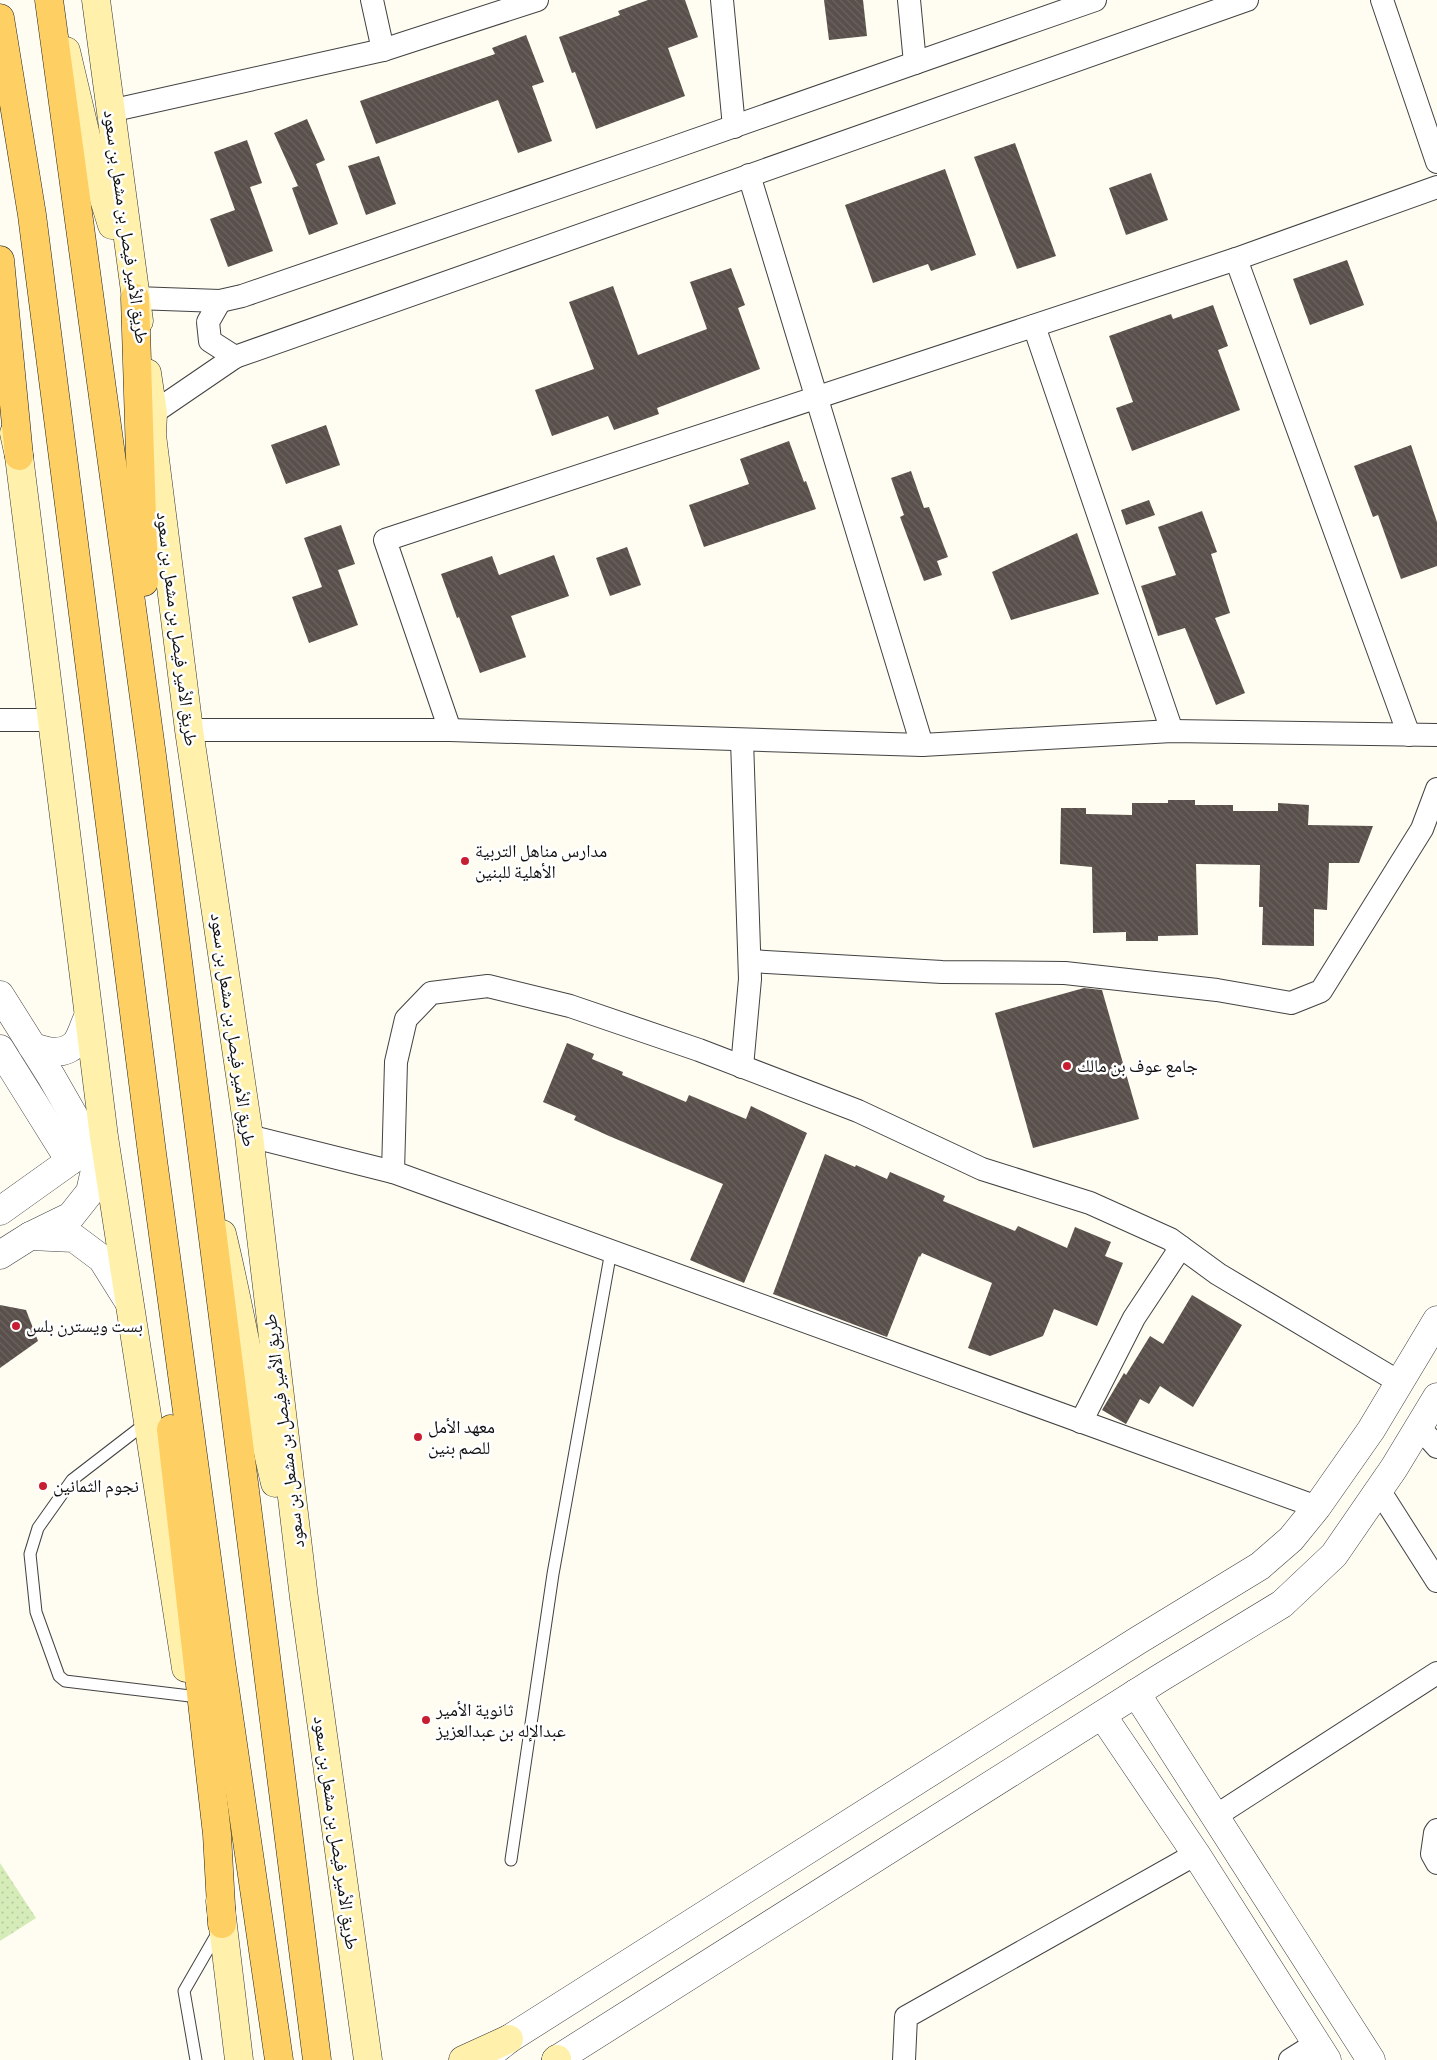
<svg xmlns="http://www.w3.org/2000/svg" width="1437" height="2060" viewBox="0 0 1437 2060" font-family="'Crimson Pro','Noto Naskh Arabic',serif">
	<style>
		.grass { fill: url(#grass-dots) }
		.building { fill: url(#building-back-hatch) }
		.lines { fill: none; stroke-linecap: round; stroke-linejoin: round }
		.service-casing { stroke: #424242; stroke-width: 13 }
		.minor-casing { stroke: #424242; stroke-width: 24 }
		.tertiary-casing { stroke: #424242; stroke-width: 29 }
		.secondary-casing { stroke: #313131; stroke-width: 29 }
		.primary-casing { stroke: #202020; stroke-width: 29 }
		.service { stroke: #fff; stroke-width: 11 }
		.minor { stroke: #fff; stroke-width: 22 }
		.tertiary { stroke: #fff; stroke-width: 28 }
		.secondary { stroke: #fff1ac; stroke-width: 28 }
		.primary { stroke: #fecf62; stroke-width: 28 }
		.poi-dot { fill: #c71f31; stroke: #fff; stroke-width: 2 }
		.labels { text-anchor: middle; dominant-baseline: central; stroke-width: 5; stroke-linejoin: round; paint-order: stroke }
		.street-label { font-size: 18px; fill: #0f0f0f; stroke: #fff }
		.poi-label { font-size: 18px; fill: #0f0f0f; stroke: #fff; text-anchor: start }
	</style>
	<defs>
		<pattern id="grass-dots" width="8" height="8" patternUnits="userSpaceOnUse" patternTransform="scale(1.25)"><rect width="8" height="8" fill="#d6ecb8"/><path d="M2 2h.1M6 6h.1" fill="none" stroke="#b6c99d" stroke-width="1.8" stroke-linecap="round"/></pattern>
		<pattern id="building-back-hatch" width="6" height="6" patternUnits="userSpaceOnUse" patternTransform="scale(1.25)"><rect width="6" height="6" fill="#594f4b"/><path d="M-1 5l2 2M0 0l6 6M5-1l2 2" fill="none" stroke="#6c6461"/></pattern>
	</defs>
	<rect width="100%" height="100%" fill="#fffcf1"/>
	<path class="grass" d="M0,1863L36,1918L0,1941Z"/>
	<g class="building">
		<path d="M648,0H685L698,37L668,48L685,96L596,129L575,72L572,73L559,37L620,15L618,11Z"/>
		<path d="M824,0H863L867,36L829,40Z"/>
		<path d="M526,35L544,82L532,86L552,141L518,153L498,100L376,144L360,101L495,54L492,48Z"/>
		<path d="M307,119L325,160L316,164L338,224L309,235L292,188L298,186L274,133Z"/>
		<path d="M247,140L262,183L250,187L273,251L228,267L210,219L235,210L214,152Z"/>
		<path d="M1015,143L1056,256L1017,269L974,157Z"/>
		<path d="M379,156L396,204L366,215L348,166Z"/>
		<path d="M945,169L976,255L931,271L928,264L873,283L845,205Z"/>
		<path d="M1151,173L1168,220L1126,235L1109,188Z"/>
		<path d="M1347,260L1364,305L1310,325L1293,279Z"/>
		<path d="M731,268L745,305L738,308L760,369L657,408L659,414L614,430L608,416L552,436L535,390L594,369L569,302L613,286L638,355L707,329L690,282Z"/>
		<path d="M1213,305L1228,346L1218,350L1240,410L1132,451L1116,408L1133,402L1109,336L1171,314L1173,319Z"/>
		<path d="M326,425L340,465L286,484L271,445Z"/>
		<path d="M789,441L804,482L806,481L816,509L704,547L689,505L749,484L740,459Z"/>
		<path d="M1411,445L1437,522V566L1401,579L1378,515L1373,517L1354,466Z"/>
		<path d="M911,471L924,508L929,507L948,557L937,561L942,575L924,581L900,517L904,515L891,478Z"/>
		<path d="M1149,500L1155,515L1126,525L1121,510Z"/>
		<path d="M1202,511L1217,552L1211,554L1230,613L1215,618L1245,693L1216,705L1185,628L1158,636L1141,586L1176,575L1158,527Z"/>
		<path d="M341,525L355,564L338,570L358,625L309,643L292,597L322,587L304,538Z"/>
		<path d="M1077,533L1099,594L1011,620L992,572Z"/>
		<path d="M627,547L641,585L610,596L596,558Z"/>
		<path d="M554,555L569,596L511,616L526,657L480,673L459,617L457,618L441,574L492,556L499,575Z"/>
		<path d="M1168,800H1195V805H1233V811H1278V803L1309,805L1308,825L1373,826L1359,863H1329L1327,910L1314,909V946L1262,945L1263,907H1259L1260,865L1196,864L1198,935L1158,936V941H1126V932L1093,933L1092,867L1060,864L1061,808H1086V814L1132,815V803H1168Z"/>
		<path d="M1084,988L1102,990L1139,1119L1033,1148L995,1013Z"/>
		<path d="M567,1043L594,1054L592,1059L623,1072L622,1075L686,1102L689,1095L746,1119L751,1106L807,1133L744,1283L690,1260L723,1184L609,1136L574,1120L576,1116L543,1102Z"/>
		<path d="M825,1154L855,1167L856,1165L887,1179L890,1172L945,1196L943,1201L1015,1231L1018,1226L1067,1248L1075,1227L1111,1242L1105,1256L1123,1263L1097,1326L1054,1309L1043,1336L990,1356L968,1348L992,1283L922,1253L920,1257L919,1256L887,1337L773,1294Z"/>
		<path d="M1192,1295L1242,1325L1193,1407L1160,1386L1149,1404L1140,1399L1126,1424L1102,1410L1124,1373L1126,1375L1150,1336L1163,1344Z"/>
		<path d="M0,1305L26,1310L38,1341L0,1368Z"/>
	</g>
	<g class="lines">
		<defs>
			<g id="service">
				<path d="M146,1423L72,1480L38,1528L30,1554L36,1612L59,1676L65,1681L190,1696"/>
				<path d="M511,1860L553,1574L611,1251"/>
				<path d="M196,2060L184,1991L218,1932"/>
			</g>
			<g id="minor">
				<path d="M372,0L383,50"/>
				<path d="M722,0L734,127"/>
				<path d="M909,0L915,63"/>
				<path d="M1382,0L1437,162"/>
				<path d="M110,111L383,50L537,0"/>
				<path d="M749,175L922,745"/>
				<path d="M1236,259L1409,735"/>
				<path d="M135,298L220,301L242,296L658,153L1095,0"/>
				<path d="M220,301L208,322L210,341L235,357"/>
				<path d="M1034,326L1172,731"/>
				<path d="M153,413L235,357L1247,0"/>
				<path d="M0,720H52"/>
				<path d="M189,730H450L922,745L1172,731L1437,735"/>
				<path d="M450,730L385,540L1236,259L1437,187"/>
				<path d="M742,740L750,979L742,1067"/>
				<path d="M750,961L942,972L1065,973L1217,990L1291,1003L1321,991L1422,829L1437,789"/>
				<path d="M249,1136L393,1172L1317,1507"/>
				<path d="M393,1172L396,1062L406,1019L431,993L488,986L570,1006L699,1050L858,1111L982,1169L1090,1203L1170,1239L1218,1274L1399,1382"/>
				<path d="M1081,1422L1134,1318L1181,1247"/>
				<path d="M1419,1427L1437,1447"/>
				<path d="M1379,1490L1437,1581"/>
				<path d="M1214,1817L1437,1673"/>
				<path d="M1437,1830L1435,1833L1432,1854L1437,1863"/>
				<path d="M904,2060L906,2017L1196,1854"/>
				<path d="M1290,2060L1317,2043"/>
			</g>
			<g id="tertiary">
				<path d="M0,995L51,1076L91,1146L95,1170L90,1192L71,1216L30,1236"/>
				<path d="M32,1046C46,1052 64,1056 76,1043C81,1037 84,1025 88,1017"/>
				<path d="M0,1049L70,1161"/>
				<path d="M0,1211L84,1151"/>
				<path d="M0,1255L30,1236L74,1238L102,1259L129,1302"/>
				<path d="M1136,1693L1371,2060"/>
				<path d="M1102,1715L1196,1854L1327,2060"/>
				<path d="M490,2054L509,2039L1137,1641L1260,1566L1291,1539L1317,1507L1371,1430L1437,1320"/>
				<path d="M556,2060L1160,1678L1282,1604L1334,1555L1394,1468L1437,1397"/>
			</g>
			<g id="secondary">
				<path d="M96,0L139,321"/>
				<path d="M66,51L91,157L112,225"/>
				<path d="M147,373L153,413L152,435L189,730L249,1136L304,1598L368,2060"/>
				<path d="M14,433L19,456L104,1137L186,1668"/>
				<path d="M222,1234C242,1316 255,1400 275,1483"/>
				<path d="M220,1901L239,2060"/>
				<path d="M463,2060L509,2039"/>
				<path d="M556,2060L557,2059"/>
			</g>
			<g id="primary">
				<path d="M49,0L152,756L317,2060"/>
				<path d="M0,18L32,215L152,1153L221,1662L279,2060"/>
				<path d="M0,260L19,456"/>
				<path d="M135,298L144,582"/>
				<path d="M171,1429L217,1834L222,1924"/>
			</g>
		</defs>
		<use href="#service" class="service-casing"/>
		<use href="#minor" class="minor-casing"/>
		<use href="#tertiary" class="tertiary-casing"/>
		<use href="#secondary" class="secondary-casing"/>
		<use href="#primary" class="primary-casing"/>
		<use href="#service" class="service"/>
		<use href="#minor" class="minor"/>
		<use href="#tertiary" class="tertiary"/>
		<use href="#secondary" class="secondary"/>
		<use href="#primary" class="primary"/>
	</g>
	<g class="poi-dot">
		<circle cx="465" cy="861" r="5"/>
		<circle cx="1067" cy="1066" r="5"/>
		<circle cx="16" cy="1326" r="5"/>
		<circle cx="418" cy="1437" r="5"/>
		<circle cx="43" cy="1486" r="5"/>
		<circle cx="426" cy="1720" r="5"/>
	</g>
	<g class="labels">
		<g class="street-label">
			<text transform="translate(126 227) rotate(82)">طريق الأمير فيصل بن مشعل بن سعود</text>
			<text transform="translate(177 629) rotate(83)">طريق الأمير فيصل بن مشعل بن سعود</text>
			<text transform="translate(233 1030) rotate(82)">طريق الأمير فيصل بن مشعل بن سعود</text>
			<text transform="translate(284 1431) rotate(-97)">طريق الأمير فيصل بن مشعل بن سعود</text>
			<text transform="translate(336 1833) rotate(82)">طريق الأمير فيصل بن مشعل بن سعود</text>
		</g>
		<g class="poi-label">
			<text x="475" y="851">مدارس مناهل التربية<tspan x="475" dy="21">الأهلية للبنين</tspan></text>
			<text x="1077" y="1066">جامع عوف بن مالك</text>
			<text x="26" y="1326">بست ويسترن بلس</text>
			<text x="428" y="1427">معهد الأمل<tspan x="428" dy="21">للصم بنين</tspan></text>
			<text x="53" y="1486">نجوم الثمانين</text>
			<text x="436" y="1710">ثانوية الأمير<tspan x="436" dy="21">عبدالإله بن عبدالعزيز</tspan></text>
		</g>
	</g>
</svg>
